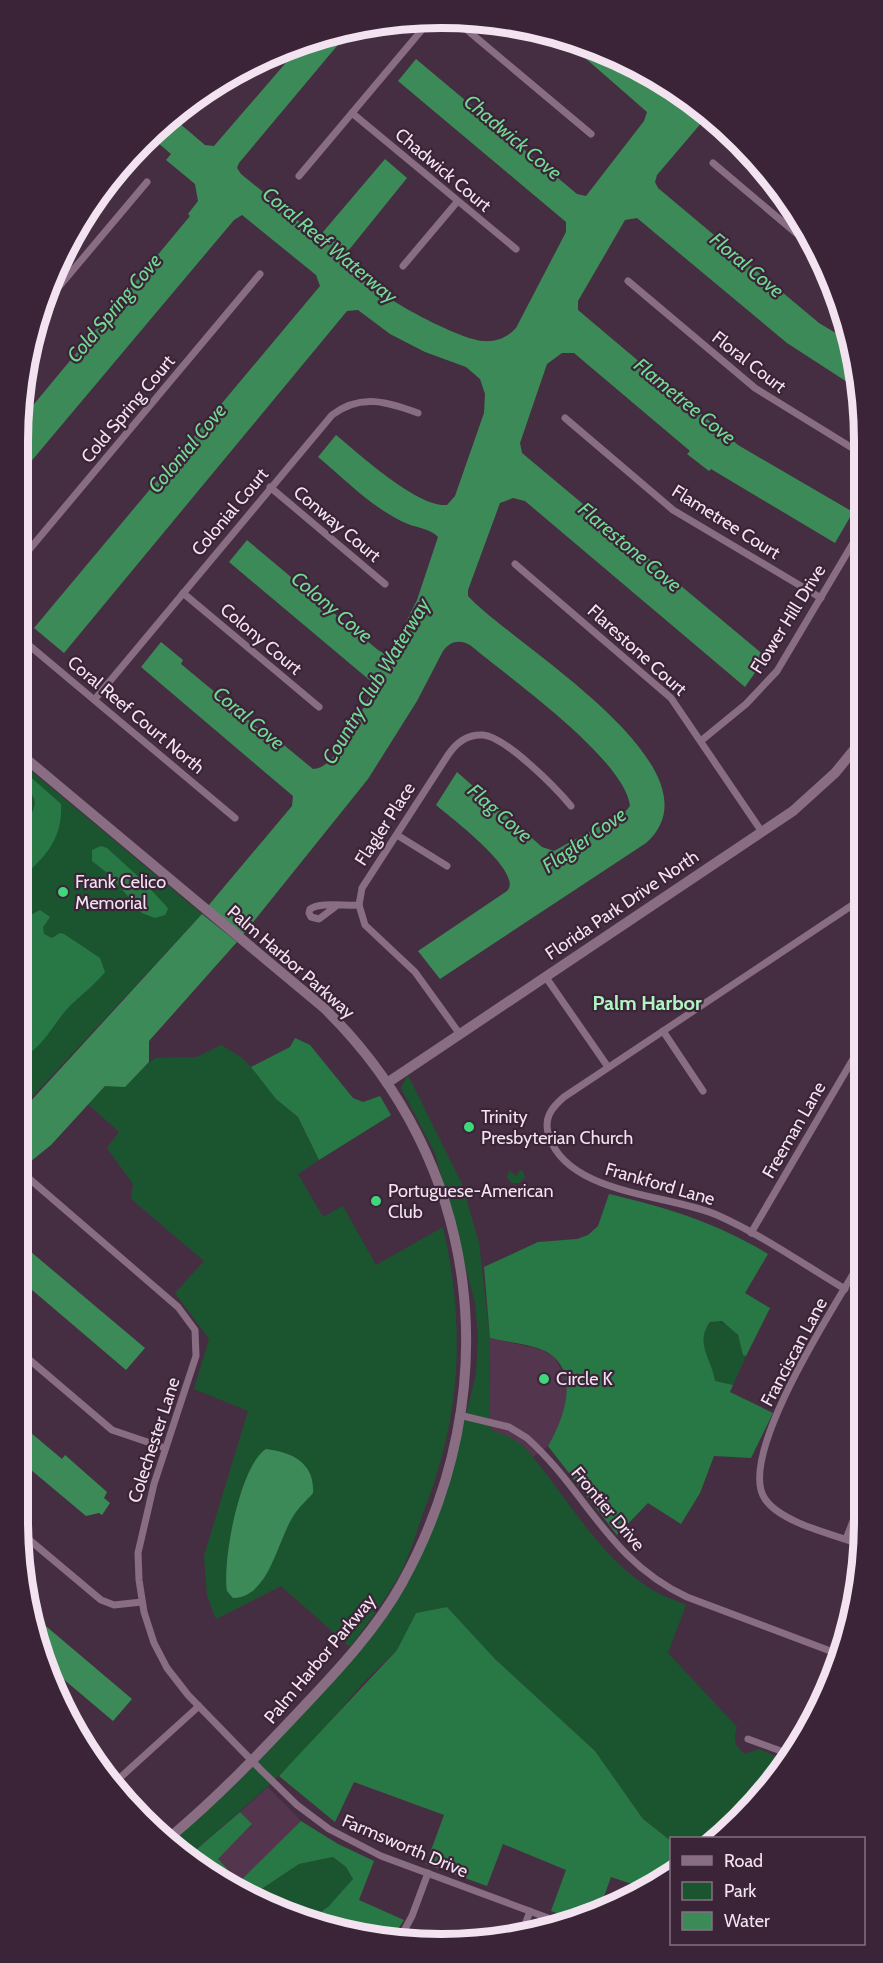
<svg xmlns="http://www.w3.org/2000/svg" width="883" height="1963" viewBox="0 0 883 1963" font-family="Cabin,sans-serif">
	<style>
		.built { fill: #53364e }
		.green { fill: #1b5530 }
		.forest { fill: #287846 }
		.water { fill: #3c8a57 }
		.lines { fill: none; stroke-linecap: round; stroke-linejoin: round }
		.street { stroke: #886d83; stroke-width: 7 }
		.secondary { stroke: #886d83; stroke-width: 10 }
		.poi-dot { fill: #40d77c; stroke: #3b2438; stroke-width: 2 }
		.labels { text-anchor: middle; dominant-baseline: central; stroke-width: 4.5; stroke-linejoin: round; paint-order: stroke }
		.street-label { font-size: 18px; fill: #f3e3f0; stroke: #3b2438 }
		.poi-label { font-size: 18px; fill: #f3e3f0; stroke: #3b2438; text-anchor: start }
		.water-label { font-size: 20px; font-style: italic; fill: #71da93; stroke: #3b2438 }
		.neighbourhood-label { font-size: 20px; font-weight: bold; fill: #aff5c2; stroke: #3b2438 }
		.rim { fill: none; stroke: #f3e3f0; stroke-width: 8 }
	</style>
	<rect width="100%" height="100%" fill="#462e42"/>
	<g class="built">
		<path d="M490,1338L543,1350L554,1357L566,1379L568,1390L561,1424L548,1446L533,1457L523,1446L491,1430L489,1416Z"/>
		<path d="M268,1787L301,1821L239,1882L217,1859L252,1825L240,1812Z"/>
	</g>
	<g class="green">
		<path d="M18,760L202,914L32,1097L18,1085Z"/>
		<path d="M221,1045L241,1057L258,1074L276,1099L298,1117L319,1160L298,1174L323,1217L343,1206L376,1265L443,1227C465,1325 462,1413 425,1508C417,1529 412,1551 401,1572C387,1598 368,1623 350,1647L281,1586L216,1619L207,1596L204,1556L248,1411L194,1389L209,1339L175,1293L204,1261L131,1199L133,1184L107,1148L119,1132L88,1104L105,1086L124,1085L155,1058L197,1057Z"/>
		<path d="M408,1075L462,1184L479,1243L490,1338L489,1416L491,1430L510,1437L523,1446C564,1491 594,1551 645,1585C657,1594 672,1599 686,1605L668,1653L737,1727C733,1740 734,1746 745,1754L759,1749L785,1760L760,1801L714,1838H672L671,1841L643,1819L595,1751L495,1659L447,1607L416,1613L397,1650L364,1682L311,1744L267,1787L190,1855L172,1841L376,1628L412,1576L450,1479L476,1374L478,1336L475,1303L435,1153L401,1088Z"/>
		<path d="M509,1170L516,1176L520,1170L523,1171L525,1177L519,1183H512L507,1178Z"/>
		<path d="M716,1320L734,1328L746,1356L733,1385L715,1381C713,1363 688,1331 716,1320Z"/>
		<path d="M333,1857L346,1867L353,1879L328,1907L311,1919L251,1896L299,1864Z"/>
	</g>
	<g class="forest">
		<path d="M18,766L61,804C63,841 43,859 18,881V818L29,817C42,801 31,791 18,780Z"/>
		<path d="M101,846L107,848L142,880L166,906L168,909L165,915L155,918L142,913L110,875L92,861V850Z"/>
		<path d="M40,910L50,917L43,927L44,934L52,938L60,933L64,934L100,958L105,972C94,986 79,996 67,1009C49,1030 45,1045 18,1061V916L25,918Z"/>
		<path d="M295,1038L310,1045L353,1098L363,1102L380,1096L391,1115L319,1160L298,1117L276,1099L251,1067L290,1047Z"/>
		<path d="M609,1194C668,1208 715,1222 768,1254L745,1293L770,1308L746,1356L743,1355L738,1335L722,1321L710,1322C694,1343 712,1360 715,1381L733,1385L730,1392L773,1413L751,1458L714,1456L700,1493L681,1524L648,1503L617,1535L548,1446C564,1419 582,1370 545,1351C529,1344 507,1342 490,1338L484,1267L538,1242L577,1239L588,1235L598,1226Z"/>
		<path d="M447,1607L495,1659L595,1751L643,1819L671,1841V1873L653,1888L650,1890L611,1877L598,1913L580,1921L551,1911L566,1870L503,1844L487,1886L426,1864L444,1815L354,1782L335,1822L279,1776L397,1650L416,1613Z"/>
		<path d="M240,1812L252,1824L218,1859L239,1882L301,1821L338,1844L374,1861L359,1900L404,1920L392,1938C374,1937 346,1940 336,1923L330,1926L311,1919L328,1907L353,1879L346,1867L333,1857L299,1864L251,1896L230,1888L190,1855Z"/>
	</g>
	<g class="water">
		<path d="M352,28L239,163L237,168L241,174L317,236L323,232L385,159L407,178L344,256C350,283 455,339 483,341C496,342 507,338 516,328L566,232V222L398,81L416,59L577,194L586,196L644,121L647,112L561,37L603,50L699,105L708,115L657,175L655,182L658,188L819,323L849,341L861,386V391L787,343L637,218L625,220L578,301V310L738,445L853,512L835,543L711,469L709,471L687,454L690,451L574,353H562L547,364L520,443L522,453L766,657L745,687L525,501L513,498L500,503L468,590V596C509,642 729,769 646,843L440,979L418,951L507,891C525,873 450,817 436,805L457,772L542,847L554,851L625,812L630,806C625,759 508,677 470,645C460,639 450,641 443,651L417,701L368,779L242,936L208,906L292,806L293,796L141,667L161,642L183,660L181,664L276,743L279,741L313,769C337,769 362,709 373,689V683L229,562L247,540L378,650L385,654L391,652L417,600L438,537C431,529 418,528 408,524C374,510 346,480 318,457L336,435C359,454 418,508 447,505L455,496L484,413L485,394L480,379L466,367L425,352L390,334L358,310L347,311L64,653L34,628L320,286L316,275L242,215L234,220L18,477L20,421L190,216L188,214L198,201L195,184L166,160L171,154L150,136L172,117L205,145L214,146L302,44Z"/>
		<path d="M202,914L237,942L149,1041V1062L125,1087L105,1086L51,1145L25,1166L18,1177V1115Z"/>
		<path d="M18,1241L145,1348L126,1370L18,1278Z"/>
		<path d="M18,1422L62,1459L65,1455L107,1492L104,1498L110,1503L102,1515L99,1513L86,1516L18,1459Z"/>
		<path d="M266,1449C292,1452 315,1463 313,1493C307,1500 299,1507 294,1515C277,1540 270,1597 233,1598L227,1591C222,1561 240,1465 266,1449Z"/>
		<path d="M34,1616L132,1699L113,1721L42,1661Z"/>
	</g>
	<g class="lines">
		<g class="street">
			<path d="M454,19L591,134"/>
			<path d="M352,113L516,249"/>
			<path d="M713,163L815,249"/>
			<path d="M299,176L431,19"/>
			<path d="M403,266L457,202"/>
			<path d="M628,281L755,388L862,454"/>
			<path d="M41,308L147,182"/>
			<path d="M565,418L673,510L821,598"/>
			<path d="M270,487L385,584"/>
			<path d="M18,563L260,274"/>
			<path d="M515,564L671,698L762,832"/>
			<path d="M183,593L319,707"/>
			<path d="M18,636L235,818"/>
			<path d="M95,699L332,415C361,393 387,402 418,413"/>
			<path d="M702,740L746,704L777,671L862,528"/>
			<path d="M397,835L447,866"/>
			<path d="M335,907L319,919L311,917L309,913L310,909C320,902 345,906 359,905"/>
			<path d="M545,976L608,1067"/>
			<path d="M663,1031L703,1091"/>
			<path d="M459,1033L415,972L365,925L359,905L362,888L448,755C456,743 468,734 483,735C506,737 556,788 571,806"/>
			<path d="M18,1169L178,1307L195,1330L196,1356L154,1484L138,1553L139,1580L144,1612L154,1643L167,1668L188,1695L261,1770L297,1805L329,1829L381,1856L567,1925"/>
			<path d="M751,1233L863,1042"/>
			<path d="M845,1289C803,1264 762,1235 717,1215C669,1194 568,1195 549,1136C543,1119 551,1108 564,1097L863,898"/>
			<path d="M18,1350L112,1430L165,1448"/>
			<path d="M459,1415L509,1427L527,1438C587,1492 608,1560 687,1597L841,1655"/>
			<path d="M20,1532L101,1600L114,1605L142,1602"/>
			<path d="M846,1539L865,1490"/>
			<path d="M863,1545C835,1535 781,1523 765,1499C735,1456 839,1299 864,1256"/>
			<path d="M748,1739L789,1754"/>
			<path d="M112,1785L199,1706"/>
			<path d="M521,1936L530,1911"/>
			<path d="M400,1938L412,1916L428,1873"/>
		</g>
		<g class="secondary">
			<path d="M18,752L324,1008C483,1163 508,1391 402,1583C377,1628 340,1668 305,1705C262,1751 217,1798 169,1838"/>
			<path d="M387,1083L793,811L835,773L862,740"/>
		</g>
	</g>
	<g class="poi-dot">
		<circle cx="63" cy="892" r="6"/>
		<circle cx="469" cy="1127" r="6"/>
		<circle cx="376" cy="1201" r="6"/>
		<circle cx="544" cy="1379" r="6"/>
	</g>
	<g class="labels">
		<g class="street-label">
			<text transform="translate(443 170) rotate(40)">Chadwick Court</text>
			<text transform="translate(749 362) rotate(38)">Floral Court</text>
			<text transform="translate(128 409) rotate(-50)">Cold Spring Court</text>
			<text transform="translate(230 512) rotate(-50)">Colonial Court</text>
			<text transform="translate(726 522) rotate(32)">Flametree Court</text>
			<text transform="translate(337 524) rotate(40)">Conway Court</text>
			<text transform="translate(788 619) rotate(-58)">Flower Hill Drive</text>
			<text transform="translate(261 639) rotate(40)">Colony Court</text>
			<text transform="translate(637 650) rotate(42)">Flarestone Court</text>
			<text transform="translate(136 715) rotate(40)">Coral Reef Court North</text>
			<text transform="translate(385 824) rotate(-57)">Flagler Place</text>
			<text transform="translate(622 905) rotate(-34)">Florida Park Drive North</text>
			<text transform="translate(291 962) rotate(41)">Palm Harbor Parkway</text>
			<text transform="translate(794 1130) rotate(-60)">Freeman Lane</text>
			<text transform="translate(660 1184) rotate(16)">Frankford Lane</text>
			<text transform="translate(794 1352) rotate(-62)">Franciscan Lane</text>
			<text transform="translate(154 1440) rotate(-72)">Colechester Lane</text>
			<text transform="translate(608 1509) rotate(50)">Frontier Drive</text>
			<text transform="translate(320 1659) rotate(-50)">Palm Harbor Parkway</text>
			<text transform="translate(405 1846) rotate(23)">Farmsworth Drive</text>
		</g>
		<g class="poi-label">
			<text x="75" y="882">Frank Celico<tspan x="75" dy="21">Memorial</tspan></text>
			<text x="481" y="1117">Trinity<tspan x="481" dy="21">Presbyterian Church</tspan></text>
			<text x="388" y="1191">Portuguese-American<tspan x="388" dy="21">Club</tspan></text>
			<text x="556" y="1379">Circle K</text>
		</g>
		<g class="water-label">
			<text transform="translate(513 137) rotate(40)">Chadwick Cove</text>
			<text transform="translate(330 245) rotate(40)">Coral Reef Waterway</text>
			<text transform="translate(747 265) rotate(40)">Floral Cove</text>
			<text transform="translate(114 308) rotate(-50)">Cold Spring Cove</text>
			<text transform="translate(685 401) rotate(39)">Flametree Cove</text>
			<text transform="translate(187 448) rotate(-50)">Colonial Cove</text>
			<text transform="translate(630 547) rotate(40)">Flarestone Cove</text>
			<text transform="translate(332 607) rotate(40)">Colony Cove</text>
			<text transform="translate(376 681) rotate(-59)">Country Club Waterway</text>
			<text transform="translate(249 718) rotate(40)">Coral Cove</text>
			<text transform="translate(500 813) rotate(41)">Flag Cove</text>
			<text transform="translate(584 840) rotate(-35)">Flagler Cove</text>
		</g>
		<g class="neighbourhood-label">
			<text x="647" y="1003">Palm Harbor</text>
		</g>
	</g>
	<path d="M0 0H883V1963H0ZM441 28H441A413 413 0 0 1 854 441V1521A413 413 0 0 1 441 1934H441A413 413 0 0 1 28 1521V441A413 413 0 0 1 441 28Z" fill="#3b2438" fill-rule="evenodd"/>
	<path class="rim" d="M441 28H441A413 413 0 0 1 854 441V1521A413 413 0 0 1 441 1934H441A413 413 0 0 1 28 1521V441A413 413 0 0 1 441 28Z"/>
	<rect x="670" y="1837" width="195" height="108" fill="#3b2438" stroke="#857082" stroke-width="1.5"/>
	<rect x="682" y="1856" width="30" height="9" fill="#886d83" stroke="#857082" stroke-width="1.5"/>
	<text x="724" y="1867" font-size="18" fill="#f3e3f0">Road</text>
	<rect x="682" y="1882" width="30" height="18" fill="#1b5530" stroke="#857082" stroke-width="1.5"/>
	<text x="724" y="1897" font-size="18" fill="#f3e3f0">Park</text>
	<rect x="682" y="1912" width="30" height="18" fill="#3c8a57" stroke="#857082" stroke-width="1.5"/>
	<text x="724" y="1927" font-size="18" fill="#f3e3f0">Water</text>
</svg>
